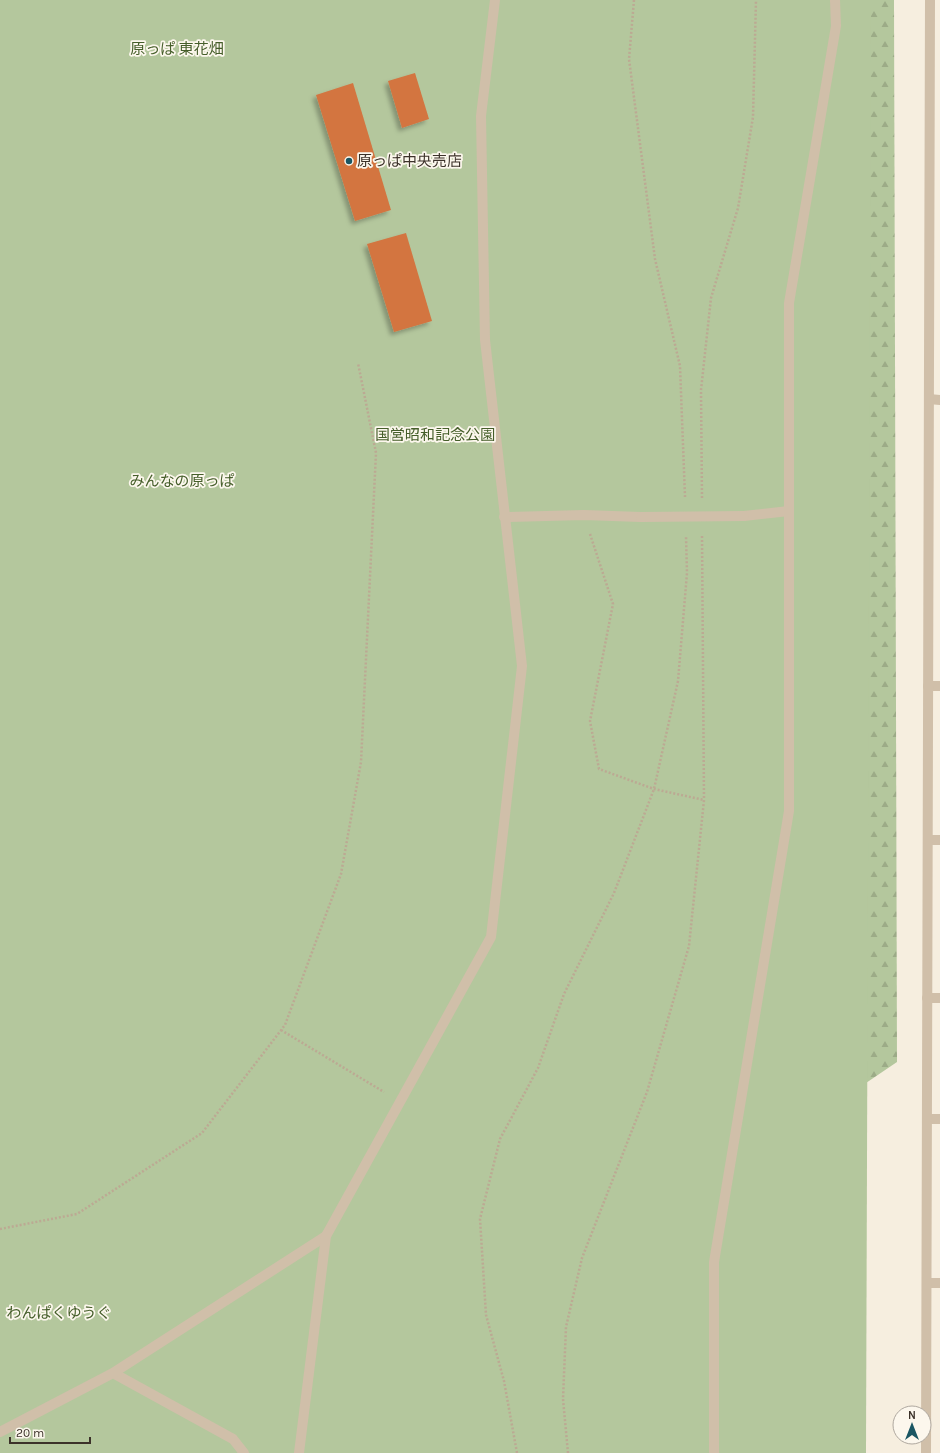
<svg xmlns="http://www.w3.org/2000/svg" width="940" height="1453" viewBox="0 0 940 1453" font-family="Karla,'Noto Sans JP',sans-serif">
	<style>
		.forest { fill: url(#forest-firs) }
		.green { fill: #b4c79d }
		.building { fill: #d37540; filter: url(#shadow) }
		.lines { fill: none; stroke-linecap: round; stroke-linejoin: round }
		.path { stroke: #bca993; stroke-width: 2.5; stroke-dasharray: 2 2; stroke-linecap: butt }
		.minor { stroke: #d0bfa9; stroke-width: 10 }
		.minor-bridge { stroke: #d0bfa9; stroke-width: 10 }
		.poi-dot { fill: #1a5663; stroke: #fcf7ed; stroke-width: 1.5 }
		.labels { text-anchor: middle; dominant-baseline: central; stroke-width: 3.5; stroke-linejoin: round; paint-order: stroke }
		.park-label { font-size: 15px; fill: #455e2a; stroke: #fcf7ed }
		.poi-label { font-size: 15px; fill: #3c322a; stroke: #fcf7ed; text-anchor: start }
	</style>
	<defs>
		<pattern id="forest-firs" width="22" height="20" patternUnits="userSpaceOnUse"><rect width="22" height="20" fill="#b4c79d"/><path d="M5 1l3.5 6h-7zM16 11l3.5 6h-7z" fill="#9cab87"/></pattern>
		<filter id="shadow"><feDropShadow dx="-3.5" dy="3.5" stdDeviation="2" flood-color="#0004"/></filter>
	</defs>
	<rect width="100%" height="100%" fill="#f6eedf"/>
	<path class="forest" d="M856,0H894L897,1062L863,1085Z"/>
	<path class="green" d="M0,0H871L866,1453H0Z"/>
	<g class="building">
		<path d="M415,73L429,119L402,128L388,81Z"/>
		<path d="M353,83L391,210L355,221L316,95Z"/>
		<path d="M406,233L432,321L394,332L367,244Z"/>
	</g>
	<g class="lines">
		<g class="path">
			<path d="M634,0L629,59L655,259L680,366L685,497"/>
			<path d="M702,498L701,390L711,298L738,208L753,117L756,0"/>
			<path d="M590,534L613,604L590,721L599,769L654,789L704,800"/>
			<path d="M281,1030L384,1092"/>
			<path d="M0,1229L77,1214L202,1133L285,1025L341,874L361,762L376,453L358,363"/>
			<path d="M517,1453L504,1381L486,1315L480,1219L500,1139L538,1068L564,994L614,893L654,789L678,681L687,573L686,536"/>
			<path d="M568,1453L563,1399L566,1327L582,1258L647,1092L689,946L704,800L702,535"/>
		</g>
		<g class="minor">
			<path d="M929,399L940,400"/>
			<path d="M744,516L789,511"/>
			<path d="M504,517L584,515L641,517"/>
			<path d="M928,686H940"/>
			<path d="M928,840H940"/>
			<path d="M927,998H940"/>
			<path d="M927,1119H940"/>
			<path d="M927,1283H940"/>
			<path d="M113,1373L233,1439L244,1453"/>
			<path d="M0,1432L113,1373L326,1236"/>
			<path d="M299,1453L326,1236L491,937L522,666L485,340L481,116L495,0"/>
			<path d="M714,1453V1262L789,811V303L836,26L835,0"/>
			<path d="M926,1453L930,0"/>
		</g>
		<path class="minor-bridge" d="M641,517L744,516"/>
	</g>
	<circle class="poi-dot" cx="349" cy="161" r="4"/>
	<g class="labels">
		<g class="park-label">
			<text x="177" y="49">原っぱ 東花畑</text>
			<text x="435" y="435">国営昭和記念公園</text>
			<text x="182" y="481">みんなの原っぱ</text>
			<text x="59" y="1313">わんぱくゆうぐ</text>
		</g>
		<g class="poi-label">
			<text x="357" y="161">原っぱ中央売店</text>
		</g>
	</g>
	<g transform="translate(912 1425)"><circle r="19" fill="#fcf7ed" stroke="#afa89f"/>
	<path d="M0-3L7 15L0 10L-7 15Z" fill="#1a5663"/>
	<text y="-6" font-size="11" font-weight="bold" text-anchor="middle" fill="#3c322a">N</text>
	</g>
	<path d="M10 1437v6h80v-6" fill="none" stroke="#3c322a" stroke-width="2"/>
	<text x="16" y="1437" font-size="12" fill="#3c322a" stroke="#fcf7ed" stroke-width="3" paint-order="stroke">20 m</text>
</svg>
